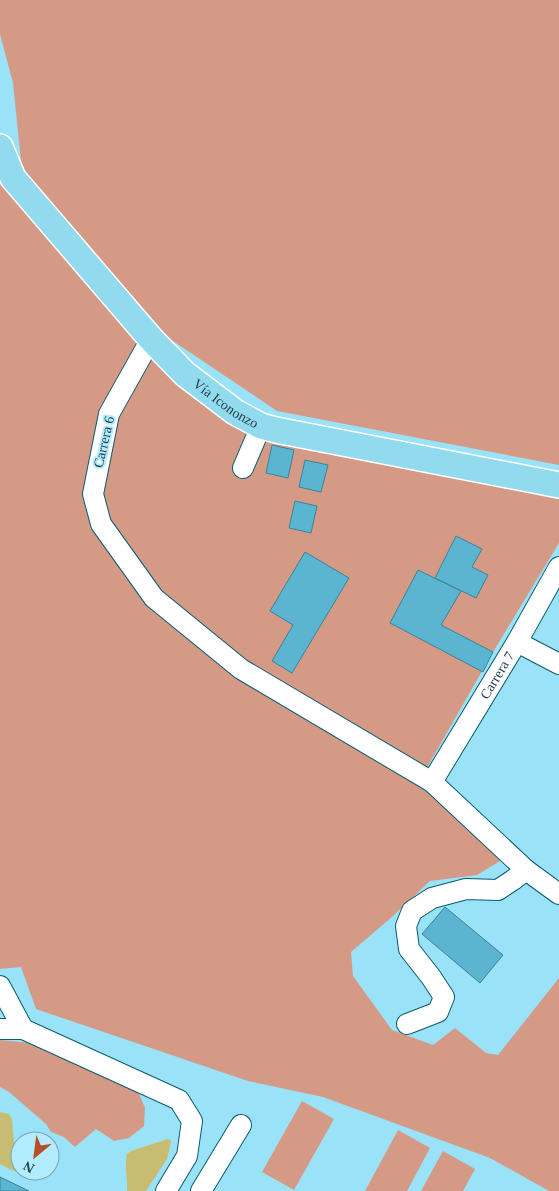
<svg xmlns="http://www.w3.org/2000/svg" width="559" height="1191" viewBox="0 0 559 1191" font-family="Georgia,serif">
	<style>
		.green { fill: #d59a86 }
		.water { fill: #c8bc73 }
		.building { fill: #5bb5d0; stroke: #3b8398 }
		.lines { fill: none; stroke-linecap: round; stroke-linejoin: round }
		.minor-casing { stroke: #075c70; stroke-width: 22 }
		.major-casing { stroke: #fff; stroke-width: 28 }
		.minor { stroke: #fff; stroke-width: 20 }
		.major { stroke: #92dbef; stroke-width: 25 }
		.labels { text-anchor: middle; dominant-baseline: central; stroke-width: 4; stroke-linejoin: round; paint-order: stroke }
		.street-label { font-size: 14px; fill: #1e3c45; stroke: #b4ecff }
	</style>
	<rect width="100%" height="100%" fill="#9ae2f8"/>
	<g class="green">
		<path d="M0,0H559V465L277,411L170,339L22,171L13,83L0,34Z"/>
		<path d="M0,168L10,188L79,275L142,336L266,436L559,493V543L493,652L425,771L418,786L428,793L505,858L477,875L430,881L393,916L351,952L353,976L392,1030L433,1045L455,1028L486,1053L498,1055L559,978V1191H549L490,1158L323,1097L248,1081L36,1009L21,967L0,969Z"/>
		<path d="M0,1040L32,1043L137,1089L145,1108L144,1126L129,1138L114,1141L96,1129L75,1147L64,1137L51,1132L46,1124L9,1092L0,1087Z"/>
		<path d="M302,1101L334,1119L294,1190L262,1172Z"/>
		<path d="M398,1130L430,1148L407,1191H365Z"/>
		<path d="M443,1151L475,1169L463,1191H421Z"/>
	</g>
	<g class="water">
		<path d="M0,1112L9,1114L12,1119L14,1143L20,1153V1162L16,1172L0,1164Z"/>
		<path d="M168,1139L170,1140L171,1142L167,1159L146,1191H127C128,1179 124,1166 127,1154L131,1151Z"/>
	</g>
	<g class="building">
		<path d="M272,445L294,450L288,478L266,473Z"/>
		<path d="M305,460L328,465L321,492L299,487Z"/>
		<path d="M295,501L317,506L311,533L289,528Z"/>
		<path d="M456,536L482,549L472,567L488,575L476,598L435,578Z"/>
		<path d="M305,552L349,578L292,673L272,661L293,625L270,611Z"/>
		<path d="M418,570L461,591L441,625L493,652L483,672L390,623Z"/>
		<path d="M445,907L503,955L480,983L422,934Z"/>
		<path d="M0,1177L29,1191H0Z"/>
	</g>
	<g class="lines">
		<defs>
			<g id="minor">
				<path d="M151,339L109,414L93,494L101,524L154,598L241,669L432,782L526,870L559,894"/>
				<path d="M243,468L261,426"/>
				<path d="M517,642L559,664"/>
				<path id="s1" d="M432,782L517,642L559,567"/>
				<path d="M0,986L23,1029"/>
				<path d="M407,1024L438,1012L444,997L431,977L409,949L406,926L412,911L432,898L466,889L498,890L513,880L526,870"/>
				<path d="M0,1029H23L179,1100L192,1121L187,1156L166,1191"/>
				<path d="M201,1191L241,1125"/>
			</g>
			<g id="major">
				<path id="s2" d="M0,147L13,178L151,339L185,374L235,412L261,426L276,430L559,485"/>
			</g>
		</defs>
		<use href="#minor" class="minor-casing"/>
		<use href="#major" class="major-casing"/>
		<use href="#minor" class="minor"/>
		<use href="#major" class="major"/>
	</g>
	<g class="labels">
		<g class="street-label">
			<text stroke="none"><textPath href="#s2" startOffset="345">Vía Icononzo</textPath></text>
			<text transform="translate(104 442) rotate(-77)">Carrera 6</text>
			<text stroke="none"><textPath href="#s1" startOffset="125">Carrera 7</textPath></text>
		</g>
	</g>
	<g transform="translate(35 1156) rotate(209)"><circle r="24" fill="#b4ecff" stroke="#78a6b5"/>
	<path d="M0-4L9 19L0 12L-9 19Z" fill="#b64f28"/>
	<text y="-8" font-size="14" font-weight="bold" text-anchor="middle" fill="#1e3c45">N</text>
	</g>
</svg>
